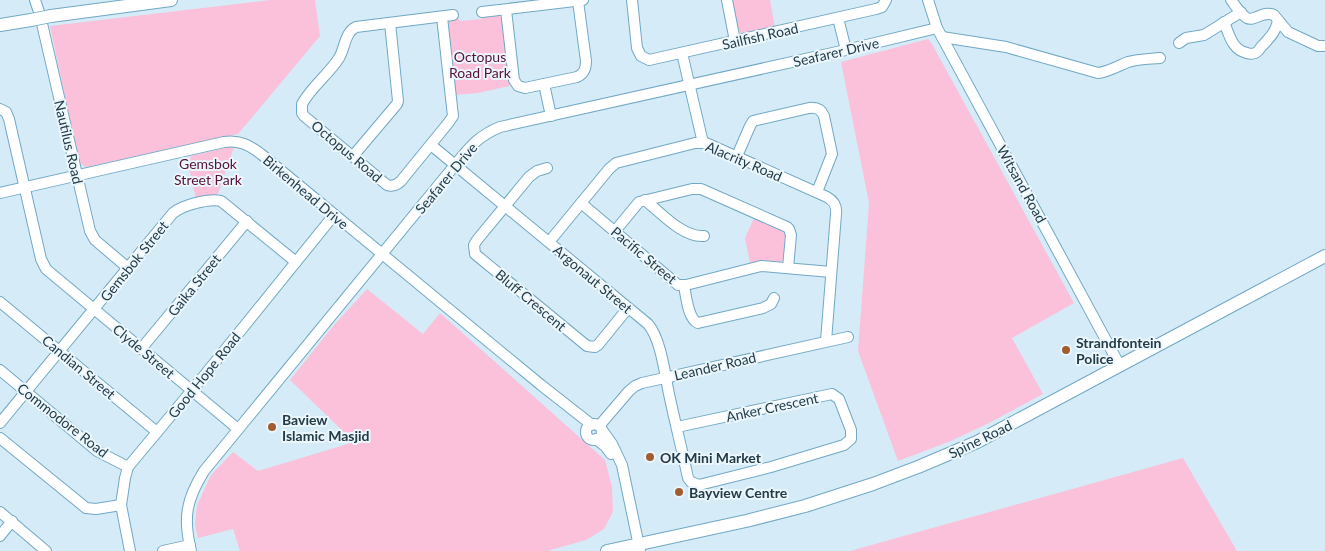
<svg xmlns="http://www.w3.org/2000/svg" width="1325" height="551" viewBox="0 0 1325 551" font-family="Lato,sans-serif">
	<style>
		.green { fill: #fcc1da }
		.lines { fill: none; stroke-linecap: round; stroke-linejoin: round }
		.minor-casing { stroke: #71a8c5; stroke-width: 12 }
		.major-casing { stroke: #71a8c5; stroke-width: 14 }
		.minor { stroke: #fff; stroke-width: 10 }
		.major { stroke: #fff; stroke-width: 12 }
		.major-bridge-casing { stroke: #71a8c5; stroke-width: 14; stroke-linecap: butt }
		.major-bridge { stroke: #fff; stroke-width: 12 }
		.poi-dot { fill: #a15c2f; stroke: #ebf6fd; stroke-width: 2 }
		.labels { text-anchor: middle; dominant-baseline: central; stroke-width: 4; stroke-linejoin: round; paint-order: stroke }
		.street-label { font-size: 14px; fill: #243c48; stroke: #ebf6fd }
		.park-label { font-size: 14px; fill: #571238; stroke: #ebf6fd }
		.poi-label { font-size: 14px; font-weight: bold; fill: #243c48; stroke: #ebf6fd; text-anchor: start }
	</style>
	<rect width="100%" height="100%" fill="#d5ebf7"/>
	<g class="green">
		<path d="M271,0H315L320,36L238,134L86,167L79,163L50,26Z"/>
		<path d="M732,0H770L775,28L747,34L741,33L737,29Z"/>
		<path d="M497,14L500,17L502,20L510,82L509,86L478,93L455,95L447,25C449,19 454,19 459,19L460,21L482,19V16Z"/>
		<path d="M928,39L932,44L1074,303L1012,338L1043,394L987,424L951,441L898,461L858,351L869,203L841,62Z"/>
		<path d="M229,147H234L218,194L196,199L187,159L191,158L190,156Z"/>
		<path d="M754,218C764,222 781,226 786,236L784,260L778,263L767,261L750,263L745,238Z"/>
		<path d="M367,289L423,334L440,313L605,460L612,487L613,512L604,529L586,540L547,551H240L233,529L198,538L195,525L197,505L211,475L233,452L258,471L354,442L290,380L334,325Z"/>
		<path d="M1183,458L1237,551H850Z"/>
	</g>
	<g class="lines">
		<defs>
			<g id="minor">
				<path d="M35,0L40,15L90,231L95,240L128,268"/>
				<path d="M632,0L637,48L641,56L649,60L876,9L882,7L886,0"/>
				<path d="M727,0L735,41"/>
				<path d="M928,0L937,28L1120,366"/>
				<path d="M1231,0C1235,5 1241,15 1247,18C1254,22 1263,10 1274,15L1288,32L1318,46H1325"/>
				<path d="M506,10L514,80L518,86L525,88L577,77C584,74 586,69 586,61L578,1"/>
				<path d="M482,12L583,0"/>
				<path d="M442,17L453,116L449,122L401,181C397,185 393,187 387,185L304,116L302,113V104C311,87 329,74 339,58C345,48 345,32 356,27L453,15"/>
				<path d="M838,18L846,50"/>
				<path d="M1224,22C1229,34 1232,50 1247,53C1250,54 1253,54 1255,53C1259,52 1260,47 1263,45C1271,36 1275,33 1278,21"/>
				<path d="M942,37L1006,47L1098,73C1108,72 1118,66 1128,62C1138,59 1149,59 1160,58"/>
				<path d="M1179,43L1186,38L1204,35L1241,12"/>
				<path d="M682,53L703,143"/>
				<path d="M544,84L551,116"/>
				<path d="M0,109L6,112L9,119L41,259L46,269L238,429"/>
				<path d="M431,145L648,324C661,339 665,375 669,394C675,422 682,450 688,478L691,482L699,485L771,467L844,445L851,439V430L839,399L832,394L677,427"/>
				<path d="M353,156L397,104L398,101L390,23"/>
				<path d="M737,156L750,126L753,121L809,108C816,107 821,109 824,116L832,154L817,192"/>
				<path d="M547,168L537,171L529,177L477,240L474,245L475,254L587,346L595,347L598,345L628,308"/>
				<path d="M0,193L224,142C240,140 249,145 261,154L541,385L592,425"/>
				<path d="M645,200C660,212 683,238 704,236"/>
				<path d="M581,203L678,285H686L761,266L831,272"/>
				<path d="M615,231L639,202L692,189H701L787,227L789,229L791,235L788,268"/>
				<path d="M549,242L609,169L616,163L695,143H706L827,197C834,201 837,206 836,214L826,341"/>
				<path d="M684,285C686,296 688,319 698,323L763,308L771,304L774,298"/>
				<path d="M0,302L157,432"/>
				<path d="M141,349L247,221"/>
				<path d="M0,370L97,451L128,467"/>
				<path d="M0,423L173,213C183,205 209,198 221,201L296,262"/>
				<circle cx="594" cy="432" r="8"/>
				<path d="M599,426L629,391L635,386L642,383L848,337"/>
				<path d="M602,430L612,444L622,465L640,551"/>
				<path d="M0,438L86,508L96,509L121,505"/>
				<path d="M596,439L605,446L611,454"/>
				<path d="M0,512L46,551"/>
				<path d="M0,536L12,521"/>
				<path d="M130,551L121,505L125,478L128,467L203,377L334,215"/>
				<path d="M163,551L190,545"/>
				<path d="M191,551C183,518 186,500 204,471L455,165C470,147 478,136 500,127L846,50L937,28"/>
			</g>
			<g id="major">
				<path d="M51,16L171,0"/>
				<path d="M0,25L31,20"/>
				<path d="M607,551L746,521L805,506L873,484L918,467L977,442L1001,429L1325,256"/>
			</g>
		</defs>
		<use href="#minor" class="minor-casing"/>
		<use href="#major" class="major-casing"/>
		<use href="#minor" class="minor"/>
		<use href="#major" class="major"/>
		<defs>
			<path id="major-bridge" d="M31,20L51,16"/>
		</defs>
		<use href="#major-bridge" class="major-bridge-casing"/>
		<use href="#major-bridge" class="major-bridge"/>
	</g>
	<g class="poi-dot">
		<circle cx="1066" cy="350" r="5"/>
		<circle cx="272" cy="427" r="5"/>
		<circle cx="650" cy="457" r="5"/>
		<circle cx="679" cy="492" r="5"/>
	</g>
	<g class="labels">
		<g class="street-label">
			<text transform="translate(760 36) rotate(-13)">Sailfish Road</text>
			<text transform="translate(836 52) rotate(-13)">Seafarer Drive</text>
			<text transform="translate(69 142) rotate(77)">Nautilus Road</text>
			<text transform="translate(347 151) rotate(40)">Octopus Road</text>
			<text transform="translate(744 161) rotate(23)">Alacrity Road</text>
			<text transform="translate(446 178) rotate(-50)">Seafarer Drive</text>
			<text transform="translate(1022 184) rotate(61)">Witsand Road</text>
			<text transform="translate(306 192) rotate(40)">Birkenhead Drive</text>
			<text transform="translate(644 255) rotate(40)">Pacific Street</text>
			<text transform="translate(134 261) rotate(-51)">Gemsbok Street</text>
			<text transform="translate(593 279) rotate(40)">Argonaut Street</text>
			<text transform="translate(194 285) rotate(-51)">Gaika Street</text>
			<text transform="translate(531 300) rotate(40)">Bluff Crescent</text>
			<text transform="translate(144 351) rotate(40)">Clyde Street</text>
			<text transform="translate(715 366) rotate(-13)">Leander Road</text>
			<text transform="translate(79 367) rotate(40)">Candian Street</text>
			<text transform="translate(204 375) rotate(-51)">Good Hope Road</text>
			<text transform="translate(772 407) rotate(-12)">Anker Crescent</text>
			<text transform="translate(63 420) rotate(38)">Commodore Road</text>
			<text transform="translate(980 439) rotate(-26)">Spine Road</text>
		</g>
		<g class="park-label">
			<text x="480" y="56">Octopus<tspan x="480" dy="16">Road Park</tspan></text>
			<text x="208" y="163">Gemsbok<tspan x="208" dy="16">Street Park</tspan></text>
		</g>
		<g class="poi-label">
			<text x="1076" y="342">Strandfontein<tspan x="1076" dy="16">Police</tspan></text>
			<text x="282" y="419">Baview<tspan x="282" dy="16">Islamic Masjid</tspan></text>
			<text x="660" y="457">OK Mini Market</text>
			<text x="689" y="492">Bayview Centre</text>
		</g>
	</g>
</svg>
